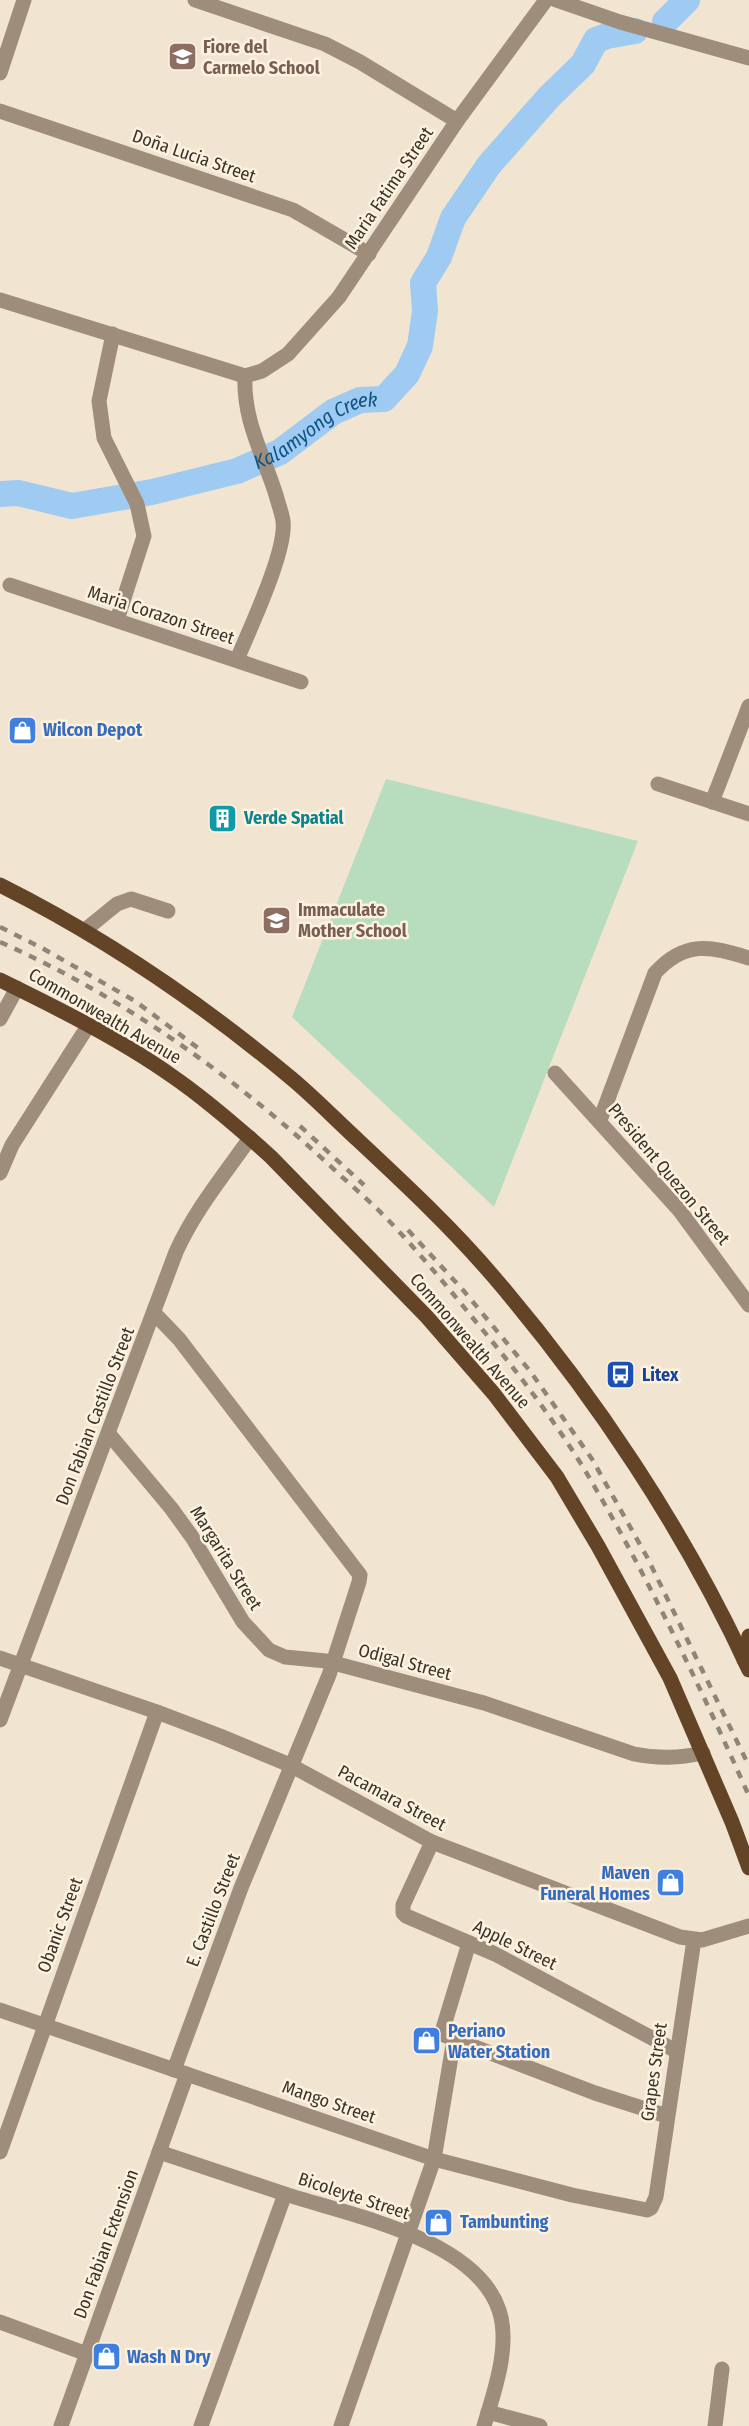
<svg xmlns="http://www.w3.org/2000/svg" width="749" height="2426" viewBox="0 0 749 2426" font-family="'Fira Sans Condensed',sans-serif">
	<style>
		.green { fill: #b7ddbe }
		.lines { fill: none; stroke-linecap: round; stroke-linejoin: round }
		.river { stroke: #9fcbf2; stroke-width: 26 }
		.minor { stroke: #9f8d7c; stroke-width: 15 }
		.major { stroke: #634426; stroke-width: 15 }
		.rail { stroke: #8c8578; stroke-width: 4.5; stroke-dasharray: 8 8; stroke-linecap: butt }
		.labels { text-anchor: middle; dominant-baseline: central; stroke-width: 5; stroke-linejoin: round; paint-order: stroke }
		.education-label { font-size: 18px; font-weight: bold; fill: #785e54; stroke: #fef2df; text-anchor: start }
		.street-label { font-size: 18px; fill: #39352d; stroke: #fef2df }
		.shop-label { font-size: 18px; font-weight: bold; fill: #366cbe; stroke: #fef2df; text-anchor: start }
		.culture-label { font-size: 18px; font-weight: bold; fill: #0d838f; stroke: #fef2df; text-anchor: start }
		.transit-label { font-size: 18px; font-weight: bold; fill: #164399; stroke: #fef2df; text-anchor: start }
		.water-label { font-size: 20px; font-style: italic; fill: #0e5383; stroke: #fef2df }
	</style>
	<rect width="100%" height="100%" fill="#f1e5d2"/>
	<path class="green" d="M386,779L638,841L494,1207L292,1017Z"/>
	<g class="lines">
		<g class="river">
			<path d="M665,22L687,0"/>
			<path id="s1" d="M0,494L18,493L72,506L152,492L237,471L280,452L333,412L360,400L384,399L407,374L420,346L425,311L423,283L439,257L453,218L489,165L549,97L583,64L596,40L607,36L635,31"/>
		</g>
		<g class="minor">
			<path d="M195,0L325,44L360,62L457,121"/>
			<path d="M556,0L620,22L749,58"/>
			<path d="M0,73L24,0"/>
			<path d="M0,111L293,210L369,254"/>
			<path d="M0,300L245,376"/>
			<path d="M113,334L99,401L104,438L137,504L144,536L117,620"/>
			<path d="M245,376L262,371L288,354L339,297L457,121L546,0"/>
			<path d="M10,585L301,682"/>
			<path d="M237,660C249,630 287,551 283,521C282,513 278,503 276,495C263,454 243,420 245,376"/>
			<path d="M658,784L749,814"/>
			<path d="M712,802L749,706"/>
			<path d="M85,930L117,904L131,899L168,911"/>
			<path d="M0,1019L17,988"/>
			<path d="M555,1073L680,1211L749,1305"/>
			<path d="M600,1120L655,973C685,940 710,946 749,958"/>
			<path d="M0,1173L12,1145L88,1026"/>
			<path d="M155,1314L179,1339L360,1575L359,1582L329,1675L241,1888L174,2070"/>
			<path d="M109,1434L171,1508L192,1537L243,1622L269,1650L285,1657L326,1661L484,1703L634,1754C659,1759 679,1758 703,1753"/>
			<path d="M0,1658L157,1712L220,1736L290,1765L432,1842L680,1937L702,1940L749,1926"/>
			<path d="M0,1720L176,1252C195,1210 224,1175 250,1138"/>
			<path d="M432,1842L403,1905V1913L406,1916L495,1954L676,2051"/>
			<path d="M0,2010L434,2159L572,2195L647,2210L651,2208L656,2197L694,1940"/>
			<path d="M454,2039L595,2093L667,2116"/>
			<path d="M0,2152L157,1712"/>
			<path d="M159,2152C201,2166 243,2180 285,2194C349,2215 475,2238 499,2310C511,2346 494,2392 484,2426"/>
			<path d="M0,2322L87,2354"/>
			<path d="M488,2412L540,2426"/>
			<path d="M61,2426L187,2074"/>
			<path d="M201,2426L285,2194"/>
			<path d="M341,2426L434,2159L454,2039L444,2035L442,2032L469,1943"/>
			<path d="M715,2426L722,2369"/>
		</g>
		<g class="major">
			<path d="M0,885C104,937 201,1003 291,1078C315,1098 337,1121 360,1142C406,1185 452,1228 493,1276C594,1394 684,1529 749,1670"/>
			<path d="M0,980C57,1008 120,1039 172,1076C207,1100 240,1129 271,1157L427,1317L494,1394L557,1477L598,1546L670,1678L732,1822L749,1868"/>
			<path d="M744,1660L749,1636"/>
		</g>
		<g class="rail">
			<path d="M0,927L42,948L135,1001L202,1051"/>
			<path d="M0,942C126,998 242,1082 341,1176C358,1191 376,1207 392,1224C420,1254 446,1285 472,1317C512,1365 550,1414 583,1467C646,1573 699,1684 749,1796"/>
			<path d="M300,1126L364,1185"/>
			<path d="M408,1230L463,1290L530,1371L592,1459L647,1557L749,1766"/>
		</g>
	</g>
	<defs>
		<symbol id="school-square" viewBox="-11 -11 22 22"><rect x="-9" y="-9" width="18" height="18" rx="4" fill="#8d6e63" stroke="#fef2df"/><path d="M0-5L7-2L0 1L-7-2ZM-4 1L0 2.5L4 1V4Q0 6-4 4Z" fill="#fff"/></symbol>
		<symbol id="shop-square" viewBox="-11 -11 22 22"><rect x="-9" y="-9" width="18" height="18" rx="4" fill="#3f7fe0" stroke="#fef2df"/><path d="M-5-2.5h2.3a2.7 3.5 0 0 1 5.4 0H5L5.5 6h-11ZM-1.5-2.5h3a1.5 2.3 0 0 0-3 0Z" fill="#fff"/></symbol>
		<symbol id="building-square" viewBox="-11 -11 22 22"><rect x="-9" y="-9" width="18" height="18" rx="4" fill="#0f9aa8" stroke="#fef2df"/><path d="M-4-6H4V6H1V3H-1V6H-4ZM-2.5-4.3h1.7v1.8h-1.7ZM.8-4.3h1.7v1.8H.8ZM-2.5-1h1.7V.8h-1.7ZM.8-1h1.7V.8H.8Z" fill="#fff"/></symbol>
		<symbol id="bus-square" viewBox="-11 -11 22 22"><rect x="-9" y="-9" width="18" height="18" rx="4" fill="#1a4fb4" stroke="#fef2df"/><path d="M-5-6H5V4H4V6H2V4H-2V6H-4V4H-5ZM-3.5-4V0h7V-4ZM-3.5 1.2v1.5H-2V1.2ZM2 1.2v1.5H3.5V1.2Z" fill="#fff"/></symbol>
	</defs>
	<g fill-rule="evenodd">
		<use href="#school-square" x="166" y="40" width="33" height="33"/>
		<use href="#shop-square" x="6" y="714" width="33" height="33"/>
		<use href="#building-square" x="206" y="802" width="33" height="33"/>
		<use href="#school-square" x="260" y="904" width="33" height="33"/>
		<use href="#bus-square" x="604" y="1358" width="33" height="33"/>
		<use href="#shop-square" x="654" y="1866" width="33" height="33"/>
		<use href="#shop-square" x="410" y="2024" width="33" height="33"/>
		<use href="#shop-square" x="422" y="2206" width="33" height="33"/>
		<use href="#shop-square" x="90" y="2340" width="33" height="33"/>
	</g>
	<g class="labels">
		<g class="education-label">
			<text x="203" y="47">Fiore del<tspan x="203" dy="21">Carmelo School</tspan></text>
			<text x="298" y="910">Immaculate<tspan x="298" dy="21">Mother School</tspan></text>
		</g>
		<g class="street-label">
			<text transform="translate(194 156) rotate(19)">Doña Lucia Street</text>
			<text transform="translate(389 188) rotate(-56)">Maria Fatima Street</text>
			<text transform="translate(161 615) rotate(18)">Maria Corazon Street</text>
			<text transform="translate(105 1016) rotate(30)">Commonwealth Avenue</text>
			<text transform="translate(669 1174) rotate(50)">President Quezon Street</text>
			<text transform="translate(470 1341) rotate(49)">Commonwealth Avenue</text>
			<text transform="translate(95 1416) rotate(-69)">Don Fabian Castillo Street</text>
			<text transform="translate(226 1558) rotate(58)">Margarita Street</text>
			<text transform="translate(405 1662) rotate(15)">Odigal Street</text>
			<text transform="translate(392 1798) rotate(28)">Pacamara Street</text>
			<text transform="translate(213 1910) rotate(-69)">E. Castillo Street</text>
			<text transform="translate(60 1925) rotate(-70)">Obanic Street</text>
			<text transform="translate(515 1945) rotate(26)">Apple Street</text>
			<text transform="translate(654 2072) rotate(-82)">Grapes Street</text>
			<text transform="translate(329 2102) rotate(19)">Mango Street</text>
			<text transform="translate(354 2196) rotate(18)">Bicoleyte Street</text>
			<text transform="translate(106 2244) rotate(-70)">Don Fabian Extension</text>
		</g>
		<g class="shop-label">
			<text x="43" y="730">Wilcon Depot</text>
			<text x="650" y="1873" text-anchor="end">Maven<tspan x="650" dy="21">Funeral Homes</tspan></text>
			<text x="448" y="2031">Periano<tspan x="448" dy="21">Water Station</tspan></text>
			<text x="460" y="2222">Tambunting</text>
			<text x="127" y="2357">Wash N Dry</text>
		</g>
		<g class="culture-label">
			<text x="244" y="818">Verde Spatial</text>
		</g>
		<g class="transit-label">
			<text x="642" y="1375">Litex</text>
		</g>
		<g class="water-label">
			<text stroke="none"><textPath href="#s1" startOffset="332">Kalamyong Creek</textPath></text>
		</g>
	</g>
</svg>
